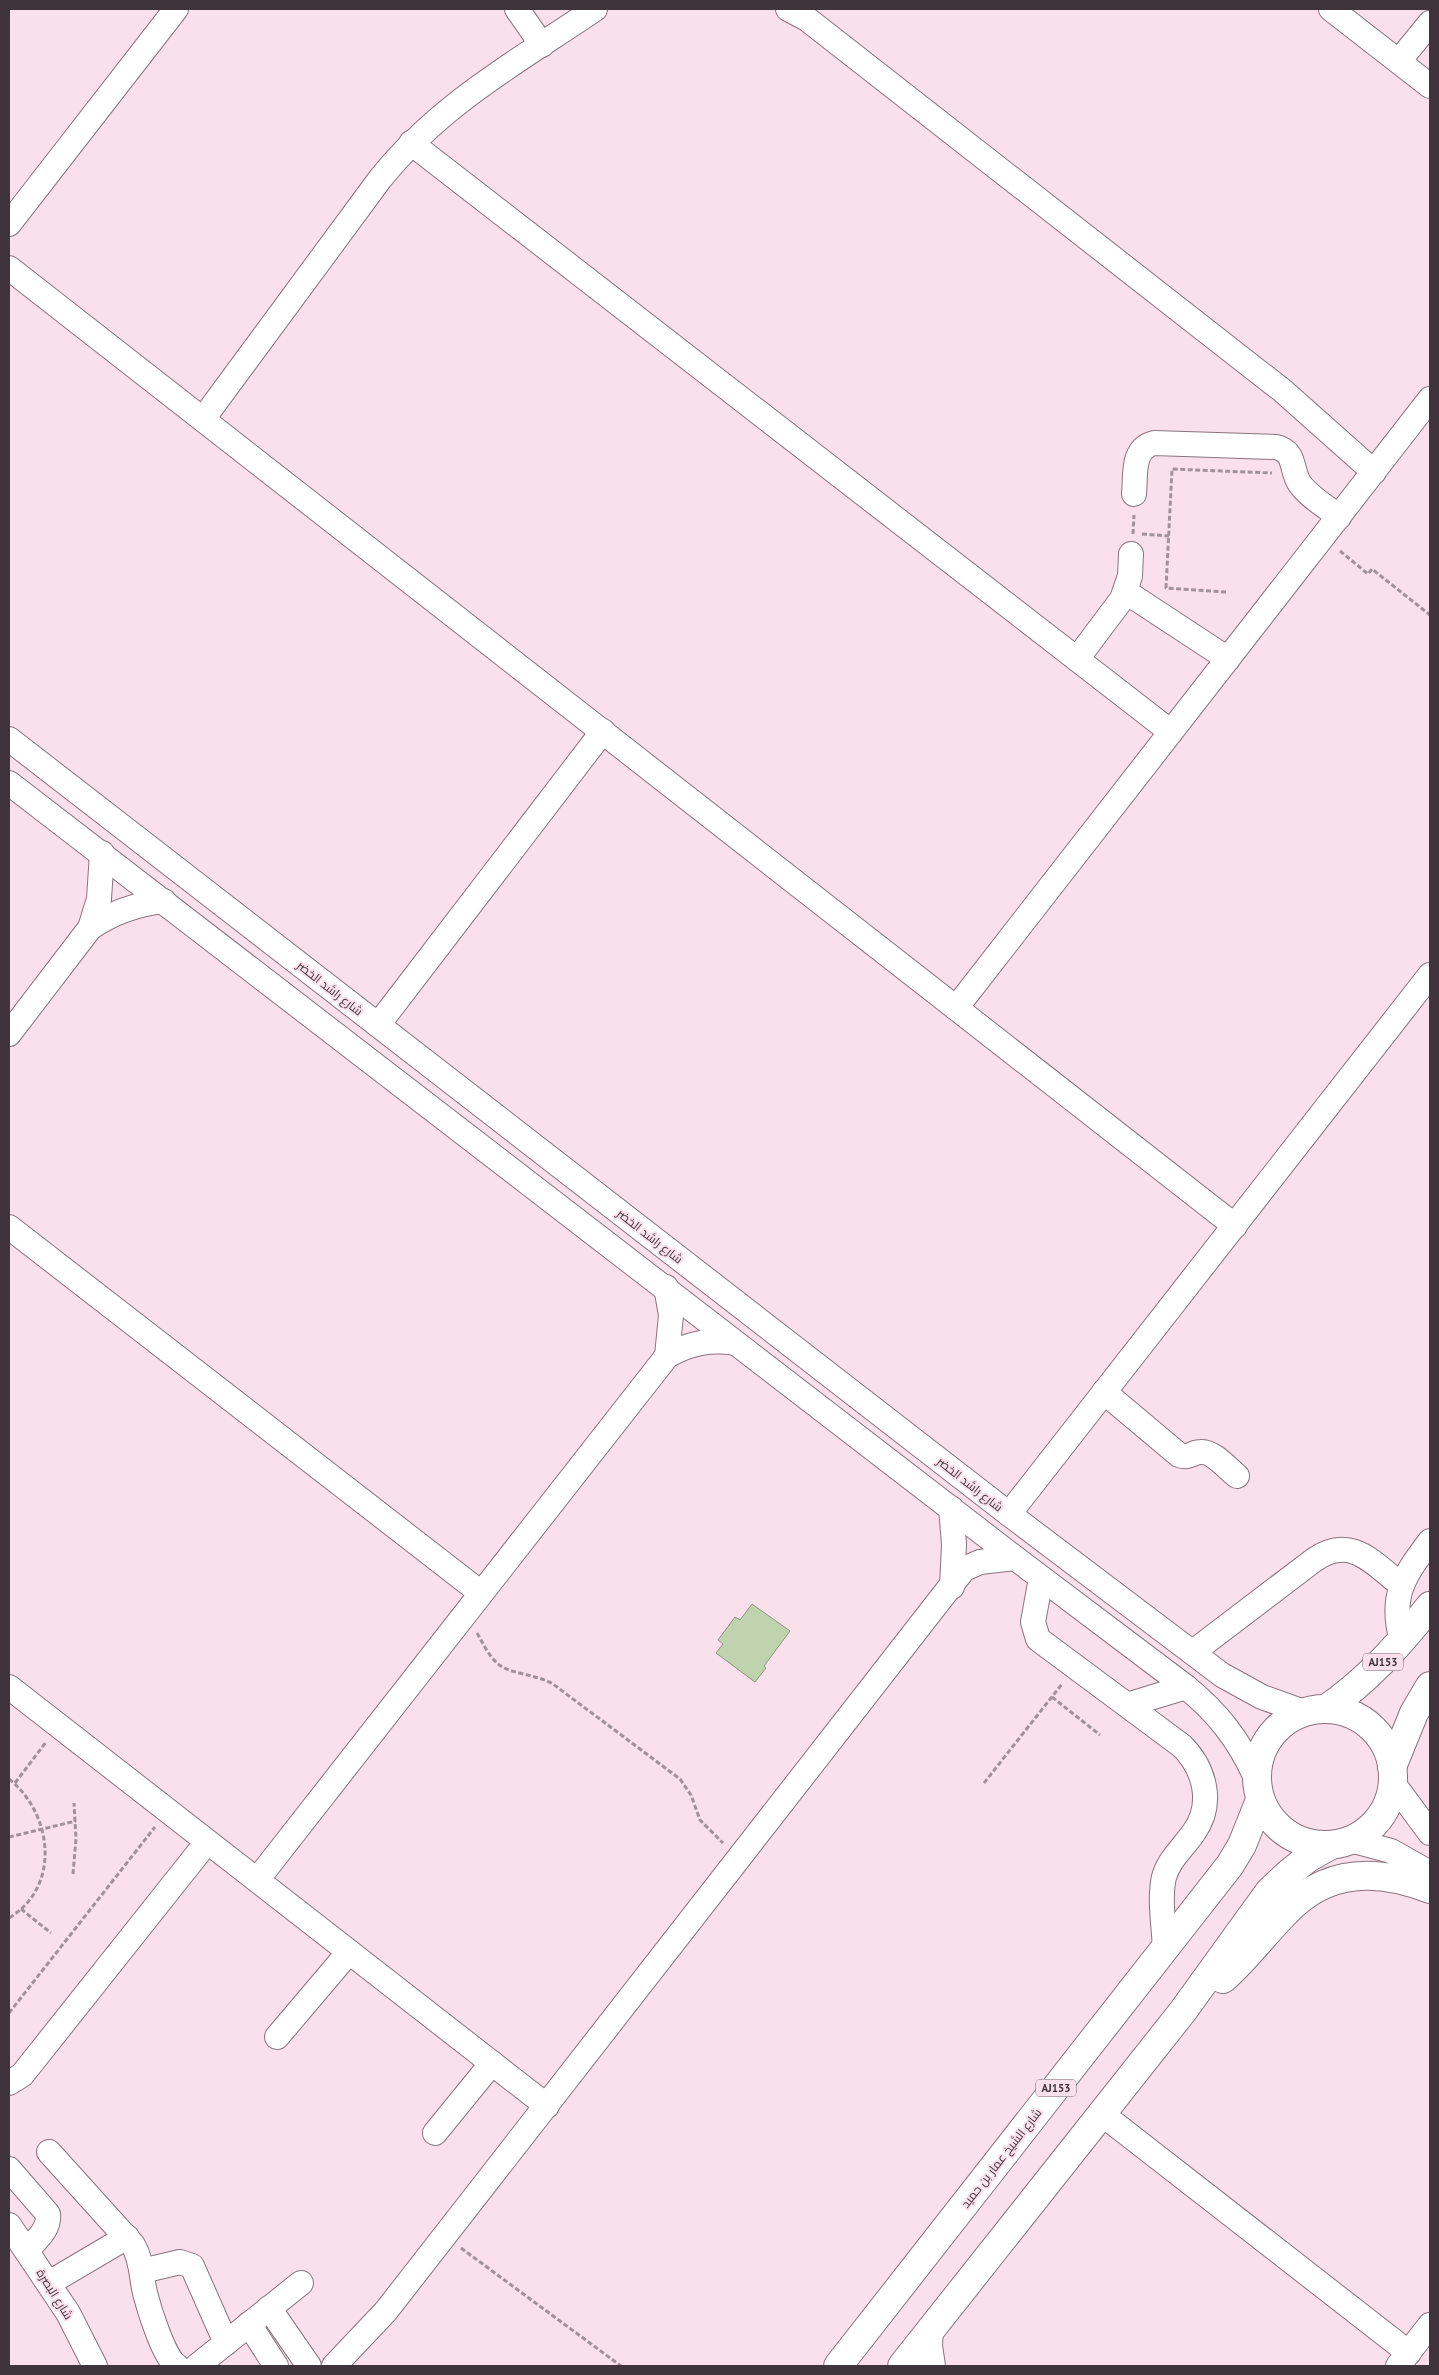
<svg xmlns="http://www.w3.org/2000/svg" width="1439" height="2375" viewBox="0 0 1439 2375" font-family="'PT Sans',Cairo,sans-serif">
	<style>
		.building { fill: #bfd4ae; stroke: #8a9581 }
		.lines { fill: none; stroke-linecap: round; stroke-linejoin: round }
		.minor-casing { stroke: #8a737d; stroke-width: 26 }
		.major-casing { stroke: #8a737d; stroke-width: 30 }
		.path { stroke: #a39199; stroke-width: 3; stroke-dasharray: 5 2.5; stroke-linecap: butt }
		.minor { stroke: #fff; stroke-width: 24 }
		.major { stroke: #fff; stroke-width: 28 }
		.labels { text-anchor: middle; dominant-baseline: central; stroke-width: 4; stroke-linejoin: round; paint-order: stroke }
		.shield { fill: #fae0eb; stroke: #76686e; stroke-width: 1 }
		.shield-label { font-size: 11px; font-weight: bold; fill: #3e3439 }
		.street-label { font-size: 12px; fill: #3e3439; stroke: #fae0eb }
	</style>
	<rect width="100%" height="100%" fill="#fae0eb"/>
	<path class="building" d="M752,1604L790,1631L764,1666L766,1668L755,1682L716,1653L723,1644L718,1640L735,1617L740,1620Z"/>
	<g class="lines">
		<defs>
			<g id="minor">
				<path d="M517,9L542,45"/>
				<path d="M788,9L807,19L1283,391L1374,472"/>
				<path d="M1331,9L1430,86"/>
				<path d="M1399,61L1430,23"/>
				<path d="M411,143L1171,732"/>
				<path d="M9,224L176,9"/>
				<path d="M9,268L1235,1226"/>
				<path d="M203,419L380,179C440,104 517,62 595,9"/>
				<path d="M1134,494C1136,475 1131,449 1154,443L1276,447C1297,452 1290,470 1300,484C1309,497 1327,507 1339,517"/>
				<path d="M1126,592L1228,659"/>
				<path d="M1077,659L1122,599L1130,576L1131,554"/>
				<path d="M9,739L1009,1514L1222,1675L1262,1697L1304,1712"/>
				<path d="M9,783L1015,1558L1186,1687C1218,1713 1239,1740 1256,1778"/>
				<path d="M90,928L99,899L102,853"/>
				<path d="M956,1008L1430,399"/>
				<path d="M378,1025L603,731"/>
				<path d="M9,1034L90,928C113,912 136,904 164,901"/>
				<path d="M9,1227L481,1593"/>
				<path d="M666,1287L671,1315L667,1356"/>
				<path d="M1104,1392L1179,1455C1189,1459 1192,1452 1201,1452C1213,1451 1228,1469 1237,1476"/>
				<path d="M951,1508L954,1544L952,1587"/>
				<path d="M1009,1514L1430,975"/>
				<path d="M1041,1578L1033,1622L1038,1639L1182,1746C1205,1769 1214,1804 1194,1832C1184,1847 1169,1859 1164,1877C1159,1899 1164,1926 1165,1949"/>
				<path d="M1402,1641C1389,1596 1404,1576 1430,1541"/>
				<path d="M1193,1652L1314,1560C1351,1534 1373,1563 1401,1585"/>
				<path d="M9,1687L547,2106"/>
				<path d="M1127,1705L1186,1687"/>
				<path d="M1393,1783L1430,1833"/>
				<path d="M1350,1840L1391,1851L1430,1873"/>
				<path d="M257,1880L667,1356C689,1343 710,1339 735,1343"/>
				<path d="M277,2037L349,1952"/>
				<path d="M9,2083L22,2075L207,1842"/>
				<path d="M1102,2114L1409,2353"/>
				<path d="M435,2133L492,2063"/>
				<path d="M49,2152L133,2245C142,2260 141,2276 145,2293C149,2309 164,2358 177,2366"/>
				<path d="M9,2169L48,2214C50,2229 36,2240 27,2250"/>
				<path d="M9,2225L68,2313L95,2366"/>
				<path d="M142,2271L180,2262L192,2266L226,2343"/>
				<path d="M49,2283L127,2237"/>
				<path d="M269,2308L309,2366"/>
				<path d="M249,2324L276,2366"/>
				<path d="M931,2328L930,2346L933,2366"/>
				<path d="M197,2366L301,2283"/>
				<path d="M334,2366L386,2311L964,1569L980,1562L1015,1558"/>
				<path d="M1398,2366L1430,2325"/>
			</g>
			<g id="major">
				<path d="M1326,1709C1368,1680 1399,1645 1430,1606"/>
				<circle cx="1325" cy="1777" r="68"/>
				<path d="M1392,1767L1414,1713L1430,1686"/>
				<path d="M1223,1979C1246,1959 1264,1934 1286,1912C1327,1868 1378,1869 1430,1889"/>
				<path d="M838,2366L1230,1865L1242,1845L1260,1800"/>
				<path d="M902,2366L1183,2011L1269,1892L1288,1874L1308,1858L1331,1845"/>
			</g>
		</defs>
		<use href="#minor" class="minor-casing"/>
		<use href="#major" class="major-casing"/>
		<g class="path">
			<path d="M1133,534L1134,515"/>
			<path d="M1142,534L1169,536"/>
			<path d="M1340,551L1368,574L1372,569L1430,615"/>
			<path d="M1226,592L1166,588L1172,469L1272,473"/>
			<path d="M477,1633C483,1643 488,1655 497,1663C508,1674 536,1674 553,1684L680,1779L691,1795L700,1820L723,1843"/>
			<path d="M1052,1697L1100,1735"/>
			<path d="M9,1779C52,1813 62,1886 9,1918"/>
			<path d="M15,1783L46,1742"/>
			<path d="M984,1783L1062,1684"/>
			<path d="M9,1837L76,1821"/>
			<path d="M73,1874L76,1839L74,1803"/>
			<path d="M21,1909L51,1933"/>
			<path d="M9,2013L155,1827"/>
			<path d="M461,2248L621,2366"/>
		</g>
		<use href="#minor" class="minor"/>
		<use href="#major" class="major"/>
	</g>
	<g class="labels">
		<g class="shield">
			<rect x="1363" y="1653.5" width="40" height="17" rx="4"/>
			<rect x="1036" y="2079.5" width="40" height="17" rx="4"/>
		</g>
		<g class="shield-label">
			<text x="1383" y="1662">AJ153</text>
			<text x="1056" y="2088">AJ153</text>
		</g>
		<g class="street-label">
			<text transform="translate(330 988) rotate(38)">شارع راشد الخضر</text>
			<text transform="translate(650 1236) rotate(38)">شارع راشد الخضر</text>
			<text transform="translate(970 1484) rotate(38)">شارع راشد الخضر</text>
			<text transform="translate(1001 2158) rotate(-52)">شارع الشيخ عمار بن حميد</text>
			<text transform="translate(55 2294) rotate(58)">شارع البصرة</text>
		</g>
	</g>
	<rect width="1439" height="2375" fill="none" stroke="#3e3439" stroke-width="20"/>
</svg>
